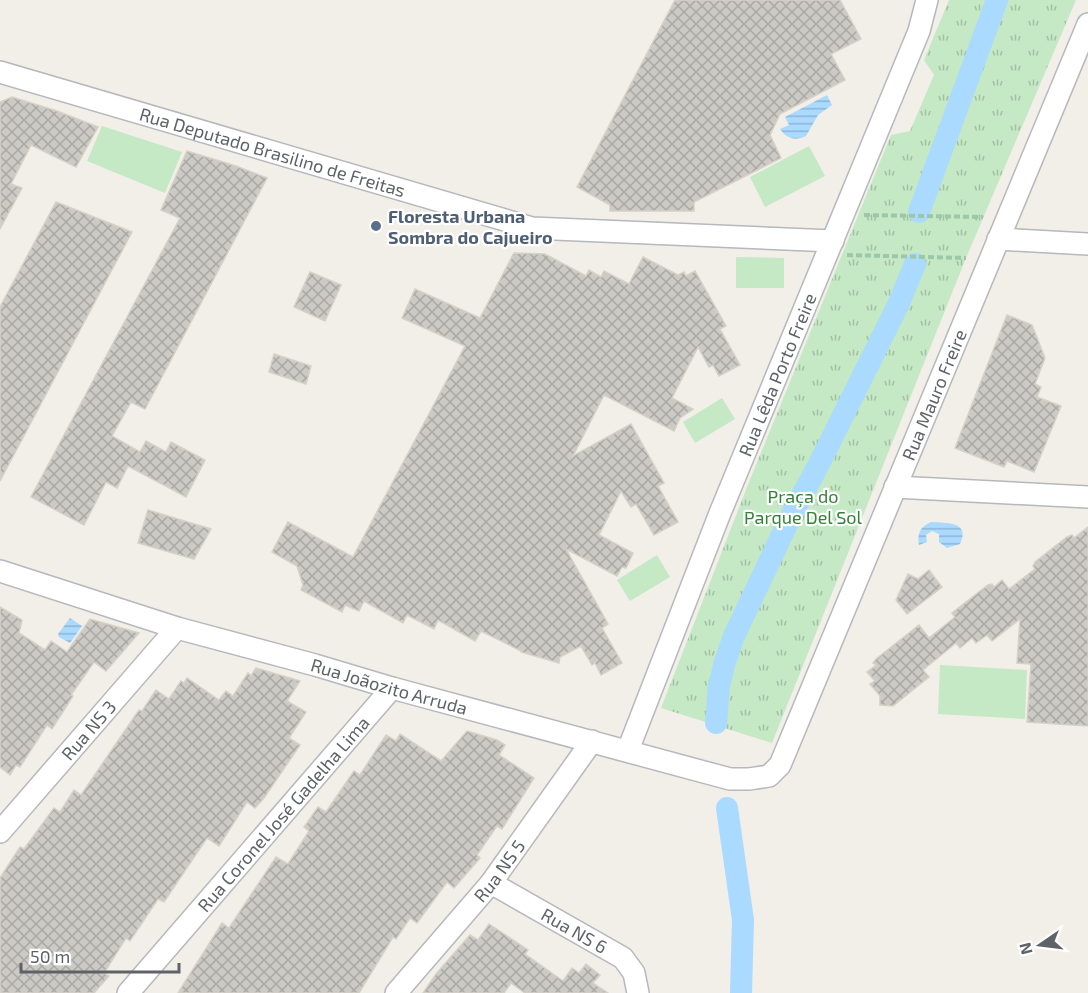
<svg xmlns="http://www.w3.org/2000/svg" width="1088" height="993" viewBox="0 0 1088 993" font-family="'Exo 2',sans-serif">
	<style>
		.park { fill: url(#park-tufts) }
		.pitch { fill: #c5e8c5 }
		.water { fill: url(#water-rules) }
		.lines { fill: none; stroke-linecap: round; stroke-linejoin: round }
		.canal { stroke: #aadaff; stroke-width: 22 }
		.building { fill: url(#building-cross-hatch); stroke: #d6d1c6; stroke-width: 1.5 }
		.street-casing { stroke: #b5b8bc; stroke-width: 24 }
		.path { stroke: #9cc7a9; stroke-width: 4; stroke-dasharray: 6 3; stroke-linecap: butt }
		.street { stroke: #fff; stroke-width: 21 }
		.service-dot { fill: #5c6f8a; stroke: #fff; stroke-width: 2 }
		.labels { text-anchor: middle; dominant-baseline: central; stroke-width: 4.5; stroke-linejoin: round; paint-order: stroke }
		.street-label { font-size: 18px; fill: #5f6368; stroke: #fff }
		.service-label { font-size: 18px; font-weight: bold; fill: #4e5e75; stroke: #fff; text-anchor: start }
		.park-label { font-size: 18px; fill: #348238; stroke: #fff }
	</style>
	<defs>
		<pattern id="park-tufts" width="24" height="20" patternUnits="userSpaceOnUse" patternTransform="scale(1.5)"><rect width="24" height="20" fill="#c5e8c5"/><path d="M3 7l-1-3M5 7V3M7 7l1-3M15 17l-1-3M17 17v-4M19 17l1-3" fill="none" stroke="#a3c0a4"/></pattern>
		<pattern id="water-rules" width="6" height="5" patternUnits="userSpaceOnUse" patternTransform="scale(1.5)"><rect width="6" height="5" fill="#aadaff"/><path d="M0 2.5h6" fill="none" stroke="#8eb4d2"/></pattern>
		<pattern id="building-cross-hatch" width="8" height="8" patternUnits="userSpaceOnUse" patternTransform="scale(1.5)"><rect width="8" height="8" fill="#cccac5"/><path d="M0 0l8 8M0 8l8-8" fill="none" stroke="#a9a8a4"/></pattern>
	</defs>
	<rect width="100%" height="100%" fill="#f1efe8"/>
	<path class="park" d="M949,0H1076L966,258L772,743L661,708L749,482L891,135L910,131L934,75L924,60Z"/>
	<g class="pitch">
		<path d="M102,126L182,152L165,193L87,161Z"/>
		<path d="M809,146L825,176L765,207L750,177Z"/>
		<path d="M736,257L784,258V288H736Z"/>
		<path d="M722,398L735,419L695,443L683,422Z"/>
		<path d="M657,555L670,577L630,601L617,580Z"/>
		<path d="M940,665L1027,670L1025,719L938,714Z"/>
	</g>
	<g class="water">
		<path d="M827,95L832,105L818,115L806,136C795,141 787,139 780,129L789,125L785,117Z"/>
		<path d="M931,522C946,523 971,521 960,544L947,548L939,542V534L932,531L926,535L927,542L919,545C917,533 920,527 931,522Z"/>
		<path d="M70,618L82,626L70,643L59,637L58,634Z"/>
	</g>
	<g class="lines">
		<g class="canal">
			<path d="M919,212L997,0"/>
			<path d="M716,723L719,686L725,662L734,636L790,518L819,464L899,303L915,264"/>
			<path d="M727,808L743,920L741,993"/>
		</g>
	</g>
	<g class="building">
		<path d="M675,0H840L861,39L831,54L845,80L780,114L770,135L781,158L694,202V211H610V205L577,187Z"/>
		<path d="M12,97L57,111L98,127L76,167L31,145L11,184L22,188L0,229V102Z"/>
		<path d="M187,151L236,166L267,178L145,409L131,402L112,436L140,452L146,441L166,452L171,442L205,460L186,497L128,466L117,488L106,482L84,525L31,497L180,218L161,210Z"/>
		<path d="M56,202L132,232L0,481V307Z"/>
		<path d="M514,253L545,254L586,276L589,270L601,277L604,271L629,284L643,257L678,275L684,272L686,276L695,271L726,326L720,329L740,365L719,376L713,365L709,367L698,347L672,398L693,409L680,418L674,431L604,395L573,456L631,424L664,483L658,486L678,522L654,535L636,504L631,507L621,491L599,535L633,553L626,568L622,567L617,576L566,549L608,624L602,628L622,663L601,675L595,663L592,665L581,646L560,657L559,663L521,652V651L481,631L475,641L438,620L434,629L407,615L403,623L364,601L359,611L345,605L342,612L301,590L303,585L297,566L272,552L288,522L353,557L465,346L402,318L415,289L480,318Z"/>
		<path d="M310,272L341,285L325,321L294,307Z"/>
		<path d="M1007,315L1032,325L1045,358L1035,384L1041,387L1037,397L1061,406L1034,472L1007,461L1004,467L955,448Z"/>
		<path d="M274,354L311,366L306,384L269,372Z"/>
		<path d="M148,510L211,529L194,559L138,543Z"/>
		<path d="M1088,527V726L1027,722L1031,664L1017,663L1020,619L992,641L987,635L976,643L972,638L960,648L956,643L923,670L929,677L893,706L880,705V696L870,684L875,681L867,672L876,665L873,663L876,659L919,625L929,638L955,617L952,613L988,585L992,584L994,587L1002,580L1009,589L1035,569L1033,566L1035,562L1067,537L1072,535L1074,538Z"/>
		<path d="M929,570L942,587L907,614L896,600L908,574L918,579Z"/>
		<path d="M0,607L22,620L19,633L45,650L51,641L67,652L90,619L139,633L106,671L94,662L71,695L73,696L52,729L47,725L20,767L16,765L10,775L0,767Z"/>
		<path d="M256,668L300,681L287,701L306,712L289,738L300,745L264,798L255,808L247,802L219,846L207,838L164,902L158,899L130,941L126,938L104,973L109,976L94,993H0V878L20,847L24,849L54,808L60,812L74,790L81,795L139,710L142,711L156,690L169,699L181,681L184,683L187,678L219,700L226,691L233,696L248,673L251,676Z"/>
		<path d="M467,731L497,740L505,745L499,755L534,778L502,829L497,826L477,855L480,858L454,888L447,882L417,923L410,918L396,939L393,937L359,993H178L222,923L229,928L276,857L288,864L309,831L304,827L318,807L326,812L354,771L360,775L386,735L396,741L400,734L441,761Z"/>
		<path d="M489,924L528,950L525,954L563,981L572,968L579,973L586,964L600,975L593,983L608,993H525L511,983L504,993H423L436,974L470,935L478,940Z"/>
	</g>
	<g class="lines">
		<defs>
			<g id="street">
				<path id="s1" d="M0,72L532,228L833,241"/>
				<path d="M998,239L1088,244"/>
				<path d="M895,487L1088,497"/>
				<path id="s2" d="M0,571L177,628L315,665L392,688L730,779H749L769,776L780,765L1088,24"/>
				<path id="s3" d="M628,750L720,513L919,31L927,0"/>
				<path id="s4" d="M0,832L177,628"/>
				<path id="s5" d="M491,883L623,958L634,973L638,993"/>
				<path id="s6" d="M128,993L392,688"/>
				<path id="s7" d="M396,993L491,883L592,741"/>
			</g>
		</defs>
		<use href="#street" class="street-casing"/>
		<g class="path">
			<path d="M864,215L983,217"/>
			<path d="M847,255L966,258"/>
		</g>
		<use href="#street" class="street"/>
	</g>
	<circle class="service-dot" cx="376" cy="226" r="6"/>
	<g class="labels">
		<g class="street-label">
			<text stroke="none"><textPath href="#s1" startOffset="284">Rua Deputado Brasilino de Freitas</textPath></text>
			<text stroke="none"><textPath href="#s3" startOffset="404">Rua Lêda Porto Freire</textPath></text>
			<text stroke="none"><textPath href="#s2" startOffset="1215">Rua Mauro Freire</textPath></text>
			<text stroke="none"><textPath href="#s2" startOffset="406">Rua Joãozito Arruda</textPath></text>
			<text stroke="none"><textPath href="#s4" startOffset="135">Rua NS 3</textPath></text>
			<text stroke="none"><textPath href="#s6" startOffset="237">Rua Coronel José Gadelha Lima</textPath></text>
			<text stroke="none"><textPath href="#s7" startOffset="160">Rua NS 5</textPath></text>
			<text stroke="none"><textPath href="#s5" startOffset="96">Rua NS 6</textPath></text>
		</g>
		<g class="service-label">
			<text x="388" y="216">Floresta Urbana<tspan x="388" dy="21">Sombra do Cajueiro</tspan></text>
		</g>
		<g class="park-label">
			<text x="803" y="496">Praça do<tspan x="803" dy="21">Parque Del Sol</tspan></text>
		</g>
	</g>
	<g transform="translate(1040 945) rotate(256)" stroke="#ffffff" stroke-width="4.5" paint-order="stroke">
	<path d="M0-4.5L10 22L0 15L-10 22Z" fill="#5f6368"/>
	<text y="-9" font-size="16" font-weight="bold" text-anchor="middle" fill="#5f6368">N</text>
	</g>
	<path d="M21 963v9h158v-9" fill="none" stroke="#5f6368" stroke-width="3"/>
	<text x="30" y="963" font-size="18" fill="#5f6368" stroke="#ffffff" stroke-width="4.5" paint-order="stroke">50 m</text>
</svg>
